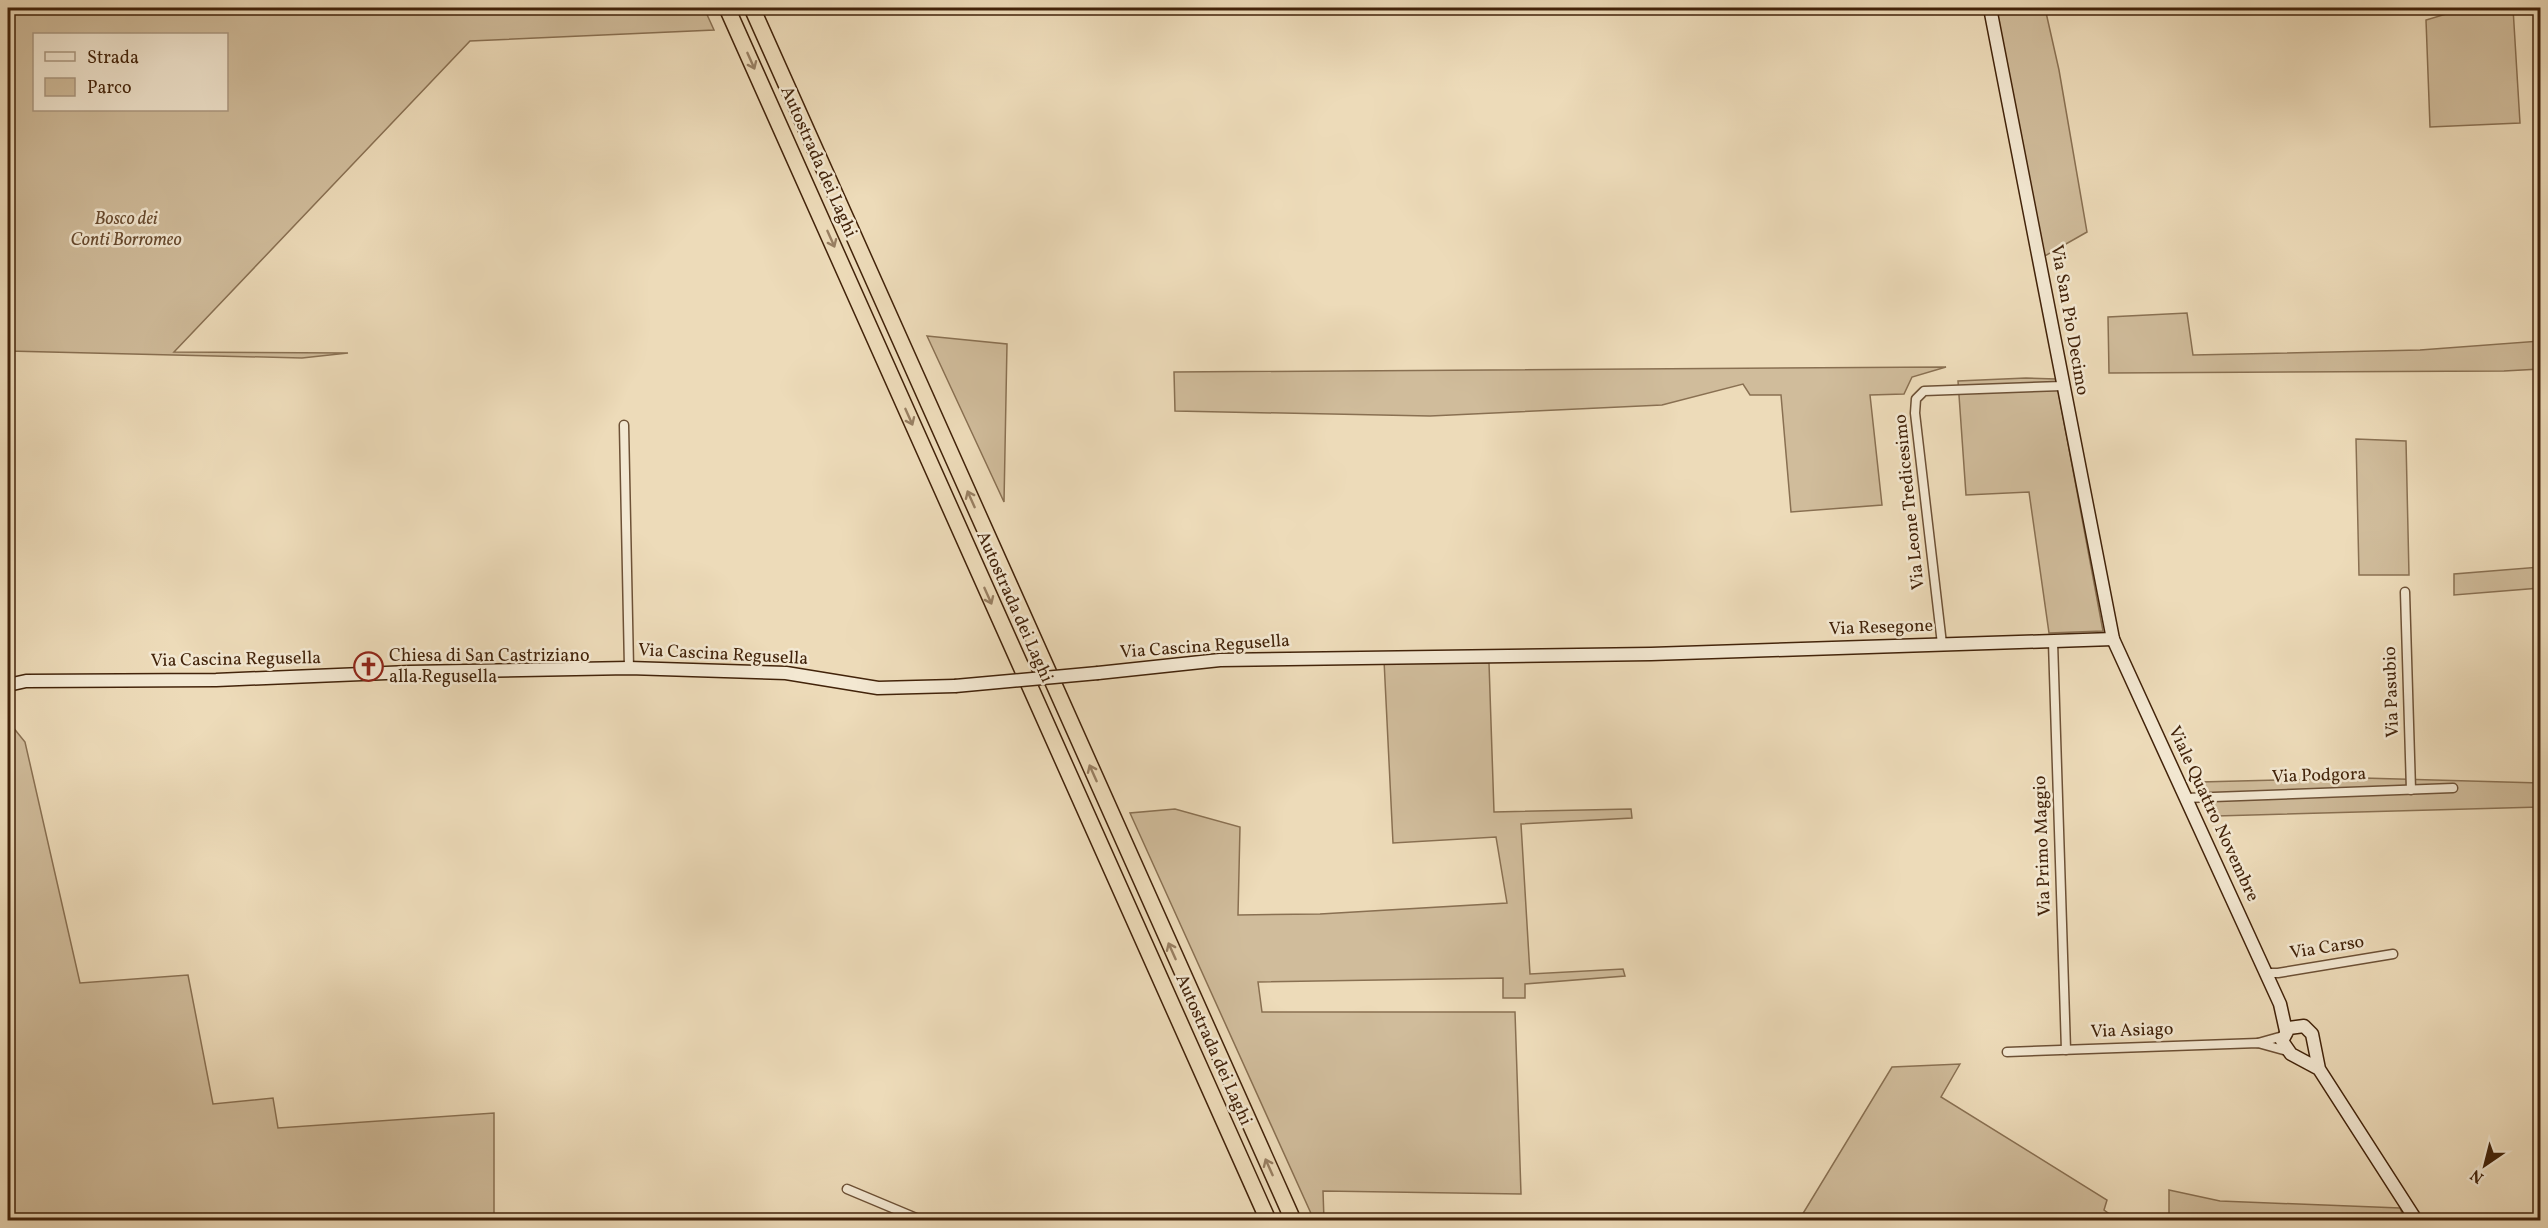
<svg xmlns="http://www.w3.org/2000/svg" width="2548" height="1228" viewBox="0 0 2548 1228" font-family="Vollkorn,serif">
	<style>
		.green { fill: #d0bc9b; stroke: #897052; stroke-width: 1.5; fill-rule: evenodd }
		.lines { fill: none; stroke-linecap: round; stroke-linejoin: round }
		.street-casing { stroke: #6d5136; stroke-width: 11 }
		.secondary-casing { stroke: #42230a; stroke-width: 15 }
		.highway-casing { stroke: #42230a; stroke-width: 18 }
		.street { stroke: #f3e8d2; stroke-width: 8 }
		.secondary { stroke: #f3e8d2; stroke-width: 12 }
		.highway { stroke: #eddbb9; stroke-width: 15 }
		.secondary-bridge-casing { stroke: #42230a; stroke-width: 15; stroke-linecap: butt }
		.secondary-bridge { stroke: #f3e8d2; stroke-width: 12 }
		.oneway { stroke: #987f62 }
		.labels { text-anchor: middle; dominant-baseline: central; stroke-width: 5; stroke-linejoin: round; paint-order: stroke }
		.street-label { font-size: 18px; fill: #42230a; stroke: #f3e8d2 }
		.park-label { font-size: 18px; font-style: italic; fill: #66492e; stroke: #f3e8d2 }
		.poi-label { font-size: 18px; fill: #42230a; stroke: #f3e8d2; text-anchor: start }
	</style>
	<rect width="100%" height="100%" fill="#eddbb9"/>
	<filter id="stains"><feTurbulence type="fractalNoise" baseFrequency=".00333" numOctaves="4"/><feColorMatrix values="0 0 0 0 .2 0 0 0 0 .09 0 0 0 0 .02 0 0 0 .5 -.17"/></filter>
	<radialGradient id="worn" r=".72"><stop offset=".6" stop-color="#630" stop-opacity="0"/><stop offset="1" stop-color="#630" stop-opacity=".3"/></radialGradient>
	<g class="green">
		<path d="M8,8H704L714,30L470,41L174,352L348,353L302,358L8,351ZM34,34H226V110H34Z"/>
		<path d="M1994,8H2045L2059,70L2087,232L2043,257Z"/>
		<path d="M2466,8H2513L2520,123L2430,127L2426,20Z"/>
		<path d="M2187,313L2193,355L2420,350L2540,341V369L2504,371L2109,373L2108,317Z"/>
		<path d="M927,336L1007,344L1004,502Z"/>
		<path d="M1946,367L1912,377L1904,394L1870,395L1882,505L1791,512L1781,395H1750L1743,384L1662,405L1430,416L1175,411L1174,372Z"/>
		<path d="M2026,378L2056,379L2103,631L2049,633L2029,492L1966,495L1958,381Z"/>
		<path d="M2356,439L2406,441L2409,575H2359Z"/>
		<path d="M2540,567V588L2454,595V574Z"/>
		<path d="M1442,659L1489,663L1494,812L1631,809L1632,818L1521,824L1530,974L1623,969L1625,976L1525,984V998H1503V978L1258,982L1262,1012H1515L1521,1194L1323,1191L1324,1220H1314L1130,813L1175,809L1240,827L1238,915L1320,914L1507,903L1496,837L1393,843L1384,660Z"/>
		<path d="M8,721L25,742L80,983L188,975L213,1104L273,1098L278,1128L494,1113V1220H8Z"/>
		<path d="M2363,778L2540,783V807L2216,816L2200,782Z"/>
		<path d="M1960,1064L1941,1097L2107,1200L2104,1210L2118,1220H1799L1892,1067Z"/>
		<path d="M2169,1190L2220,1201L2400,1208L2405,1220H2169Z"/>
	</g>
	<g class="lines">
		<defs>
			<g id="street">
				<path d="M624,425L629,668"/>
				<path d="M2405,592L2411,790"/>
				<path d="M2053,642L2066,1050"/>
				<path d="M1942,644L1915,413L1916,399L1924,391L2062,386"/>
				<path d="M2186,798L2453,788"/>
				<path d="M2266,973H2278L2393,954"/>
				<path d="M2258,1043L2283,1036"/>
				<path d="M2007,1052L2258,1043L2287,1051"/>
				<path d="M847,1189L921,1220"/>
			</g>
			<g id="secondary">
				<path d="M1990,8L2113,639L2280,1004L2286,1031"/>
				<path d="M1098,673L1220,660L1651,654L2113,639"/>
				<path d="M8,685L26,681L216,680L410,672L629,668L786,673L878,688L955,686"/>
				<path d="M2319,1069L2291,1054L2282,1041L2289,1028L2304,1026L2312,1034L2319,1069L2416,1220"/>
			</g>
			<g id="highway">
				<path d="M727,8L1268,1220"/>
				<path d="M752,8L1293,1220"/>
			</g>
		</defs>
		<use href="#street" class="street-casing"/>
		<use href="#secondary" class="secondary-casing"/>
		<use href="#highway" class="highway-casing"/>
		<use href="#street" class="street"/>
		<use href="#secondary" class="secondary"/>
		<use href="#highway" class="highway"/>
		<defs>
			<path id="secondary-bridge" d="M955,686L1098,673"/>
		</defs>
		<use href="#secondary-bridge" class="secondary-bridge-casing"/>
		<use href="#secondary-bridge" class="secondary-bridge"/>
	</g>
	<defs><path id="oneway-shaft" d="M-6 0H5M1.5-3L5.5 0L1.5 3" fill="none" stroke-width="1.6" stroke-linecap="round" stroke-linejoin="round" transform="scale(1.5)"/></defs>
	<g class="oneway">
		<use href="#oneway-shaft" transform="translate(751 61) rotate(66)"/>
		<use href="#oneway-shaft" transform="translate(831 239) rotate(66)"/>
		<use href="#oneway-shaft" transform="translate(909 417) rotate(66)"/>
		<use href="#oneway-shaft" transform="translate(971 499) rotate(-114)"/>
		<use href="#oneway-shaft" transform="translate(988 596) rotate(66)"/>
		<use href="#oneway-shaft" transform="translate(1093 773) rotate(-114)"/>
		<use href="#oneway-shaft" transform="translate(1172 951) rotate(-114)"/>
		<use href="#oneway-shaft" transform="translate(1269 1167) rotate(-114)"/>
	</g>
	<defs>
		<symbol id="church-ring" viewBox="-11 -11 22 22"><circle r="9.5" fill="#f3e8d2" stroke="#8f2418" stroke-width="1.5"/><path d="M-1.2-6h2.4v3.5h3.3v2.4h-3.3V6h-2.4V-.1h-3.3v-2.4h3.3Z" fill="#8f2418"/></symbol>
	</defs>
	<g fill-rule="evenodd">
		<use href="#church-ring" x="352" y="650" width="33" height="33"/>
	</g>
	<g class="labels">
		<g class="street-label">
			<text transform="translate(818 162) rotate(66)">Autostrada dei Laghi</text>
			<text transform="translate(2069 320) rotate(80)">Via San Pio Decimo</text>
			<text transform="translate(1910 502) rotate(-96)">Via Leone Tredicesimo</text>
			<text transform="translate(1014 607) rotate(66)">Autostrada dei Laghi</text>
			<text transform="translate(1881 628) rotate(-2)">Via Resegone</text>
			<text transform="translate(1205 647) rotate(-4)">Via Cascina Regusella</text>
			<text transform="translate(723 655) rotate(3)">Via Cascina Regusella</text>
			<text transform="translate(236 660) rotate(-1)">Via Cascina Regusella</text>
			<text transform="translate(2392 692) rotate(-92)">Via Pasubio</text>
			<text transform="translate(2319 776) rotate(-2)">Via Podgora</text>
			<text transform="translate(2213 814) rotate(65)">Viale Quattro Novembre</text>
			<text transform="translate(2043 846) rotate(-92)">Via Primo Maggio</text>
			<text transform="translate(2327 948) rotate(-9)">Via Carso</text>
			<text transform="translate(2132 1031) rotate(-2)">Via Asiago</text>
			<text transform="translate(1213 1050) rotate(66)">Autostrada dei Laghi</text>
		</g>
		<g class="park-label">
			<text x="126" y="219">Bosco dei<tspan x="126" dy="21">Conti Borromeo</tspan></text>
		</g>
		<g class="poi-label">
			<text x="389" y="656">Chiesa di San Castriziano<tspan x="389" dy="21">alla Regusella</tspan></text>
		</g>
	</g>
	<rect width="2548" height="1228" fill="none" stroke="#eddbb9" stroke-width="30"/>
	<rect x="9" y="9" width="2530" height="1210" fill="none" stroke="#42230a" stroke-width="3"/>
	<rect x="15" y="15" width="2518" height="1198" fill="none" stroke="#42230a" stroke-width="1.5"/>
	<rect x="33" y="33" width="195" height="78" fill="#f3e8d2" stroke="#ac9982" stroke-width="1.5"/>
	<rect x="45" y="52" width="30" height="9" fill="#f3e8d2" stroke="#ac9982" stroke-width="1.5"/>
	<text x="87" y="63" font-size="18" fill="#42230a">Strada</text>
	<rect x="45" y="78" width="30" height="18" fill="#d0bc9b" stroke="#ac9982" stroke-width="1.5"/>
	<text x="87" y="93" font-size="18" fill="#42230a">Parco</text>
	<g transform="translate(2485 1165) rotate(215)" stroke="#f3e8d2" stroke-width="4.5" paint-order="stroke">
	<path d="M0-4.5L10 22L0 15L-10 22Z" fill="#42230a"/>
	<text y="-9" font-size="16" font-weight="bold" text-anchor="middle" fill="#42230a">N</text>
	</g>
	<rect width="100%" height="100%" filter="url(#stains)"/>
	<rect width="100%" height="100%" fill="url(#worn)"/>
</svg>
